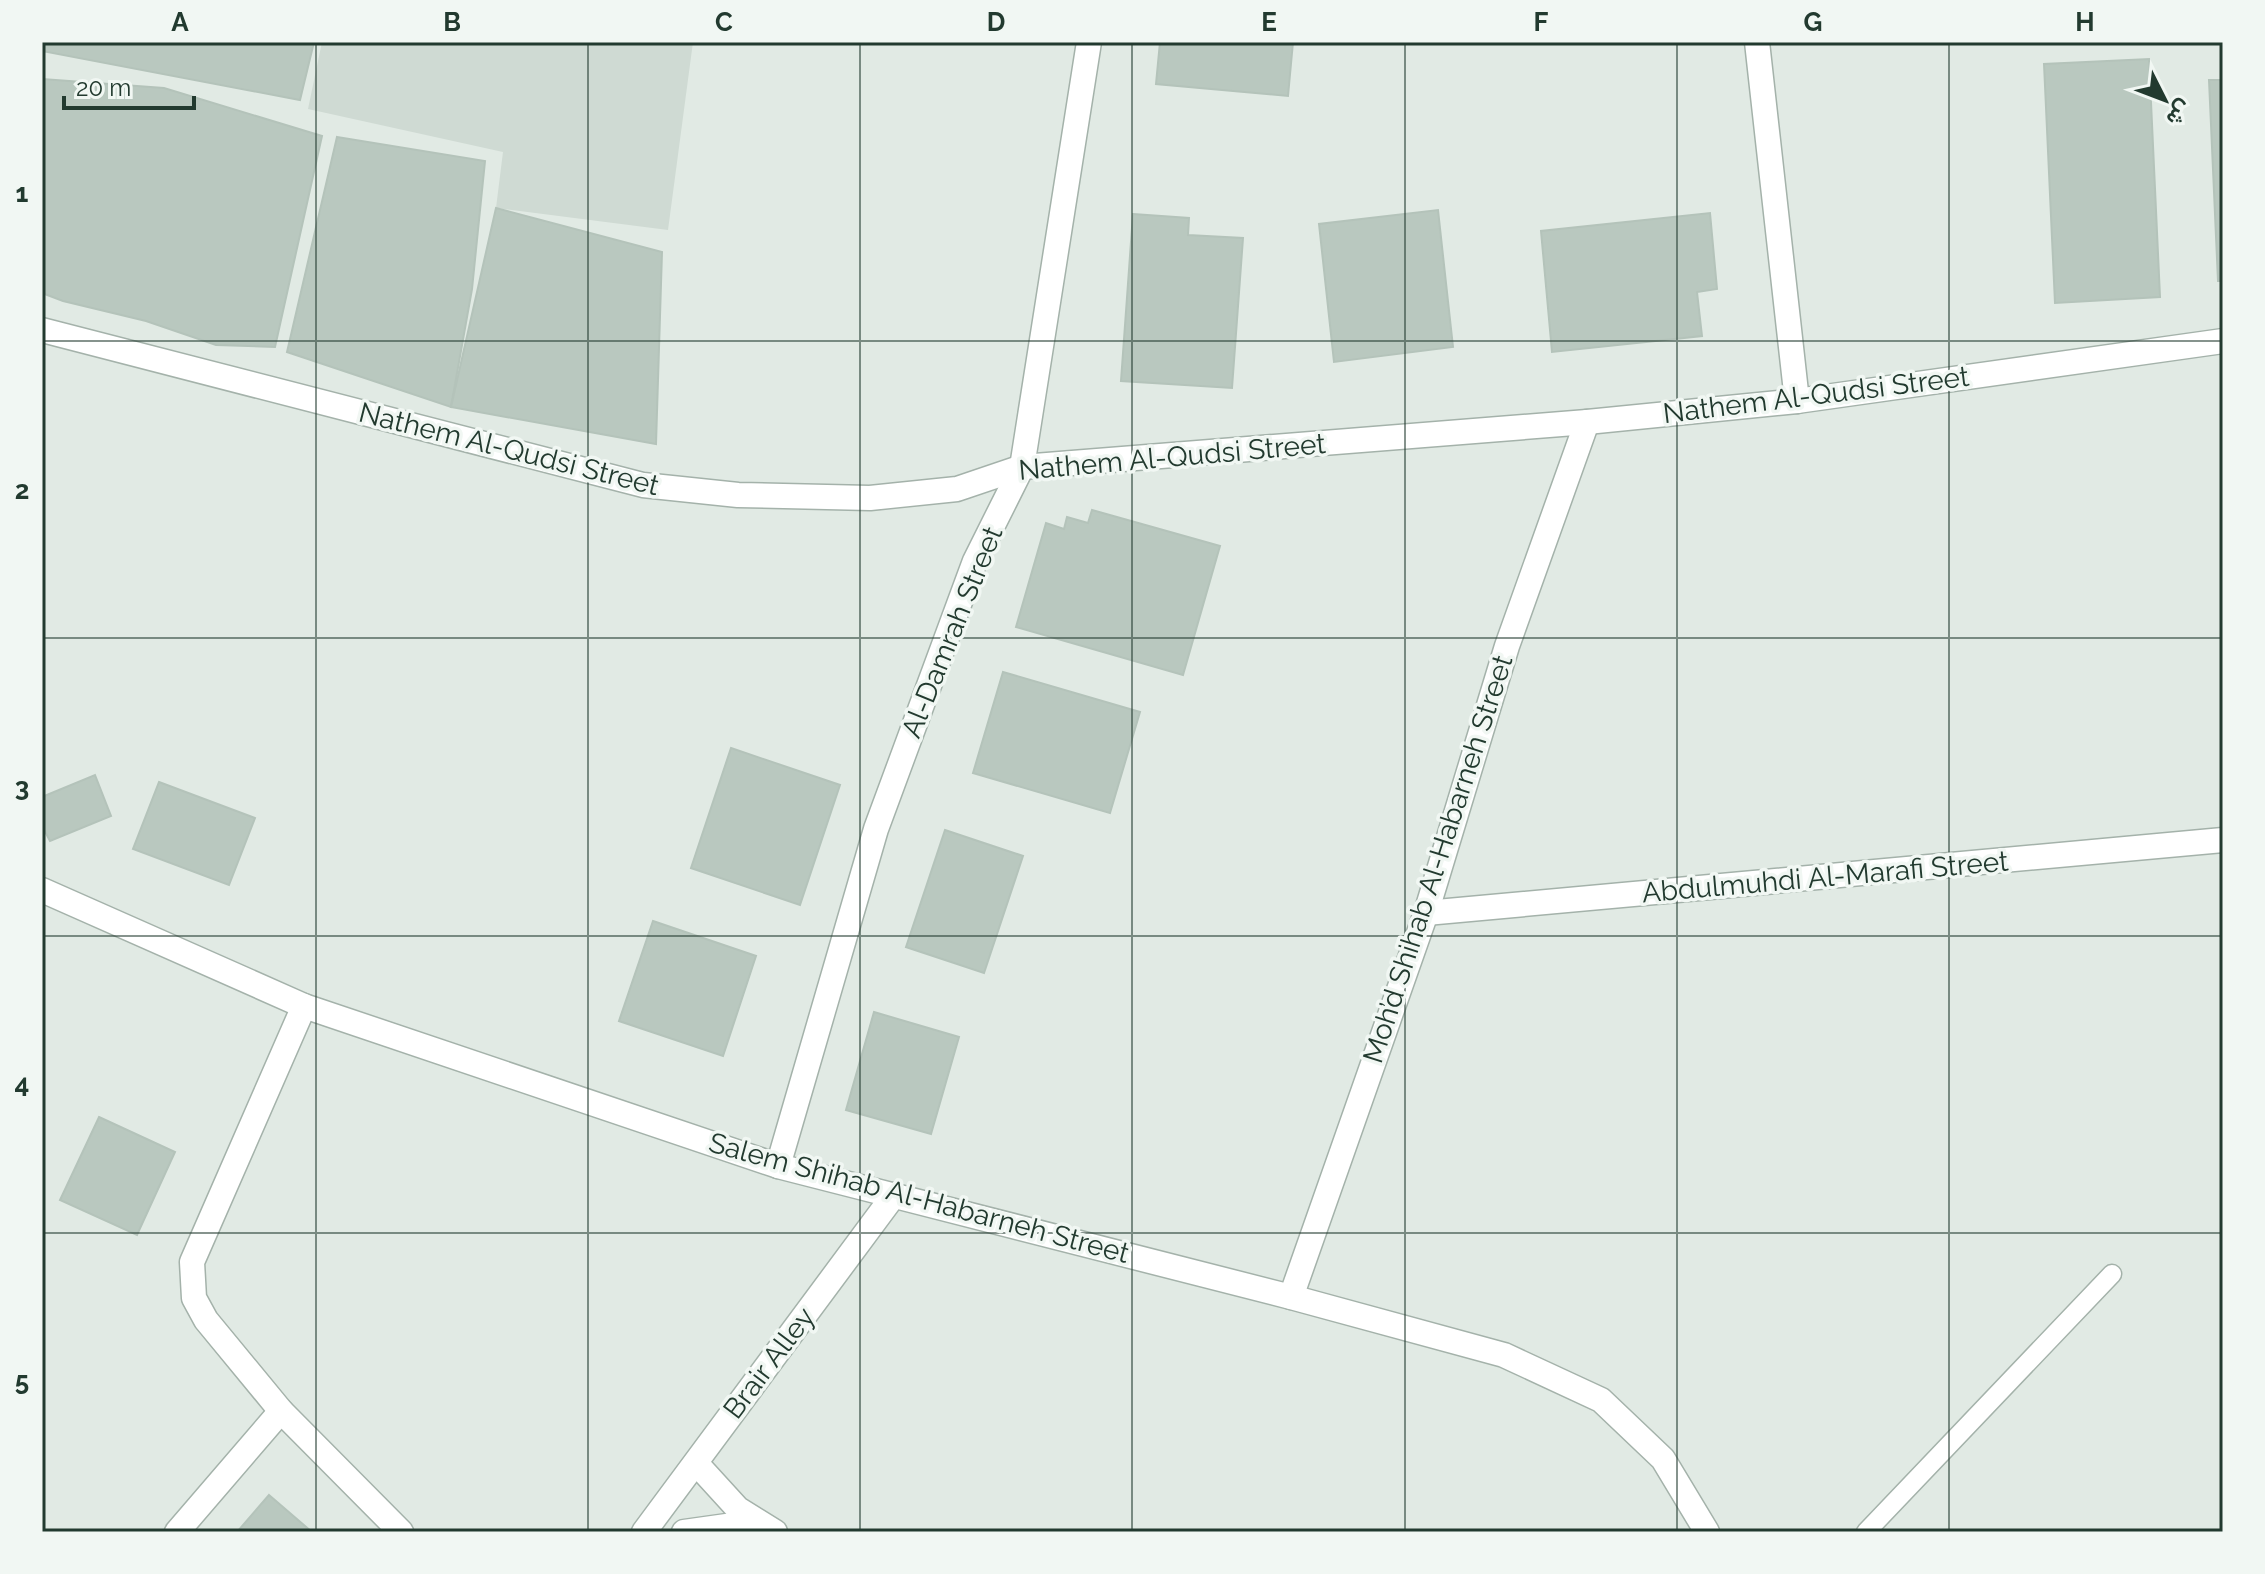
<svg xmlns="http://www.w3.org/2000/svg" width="2265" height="1574" viewBox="0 0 2265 1574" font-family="Raleway,Vazirmatn,sans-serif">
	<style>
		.built { fill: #cfdad3 }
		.building { fill: #b9c8bf; stroke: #b4c3ba; stroke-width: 2 }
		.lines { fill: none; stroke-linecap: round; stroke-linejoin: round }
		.lane-casing { stroke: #a4b2aa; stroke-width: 21 }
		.street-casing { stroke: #a4b2aa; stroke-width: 27 }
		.lane { stroke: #fff; stroke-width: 18 }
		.street { stroke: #fff; stroke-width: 24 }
		.grid { fill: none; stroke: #223a2f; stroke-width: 2; stroke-opacity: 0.55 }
		.labels { text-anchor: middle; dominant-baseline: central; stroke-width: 7; stroke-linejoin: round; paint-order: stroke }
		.street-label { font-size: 28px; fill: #223a2f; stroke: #f1f7f3 }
		.neatline { fill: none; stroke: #223a2f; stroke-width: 3 }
		.grid-label { font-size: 26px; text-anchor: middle; font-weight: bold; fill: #223a2f }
	</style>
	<rect width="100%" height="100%" fill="#e1eae4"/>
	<path class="built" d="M322,42H693L668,230L496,208L503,152L308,109Z"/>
	<g class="building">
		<path d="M42,42H314L300,100L42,51Z"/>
		<path d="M1160,42H1293L1288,96L1156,84Z"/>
		<path d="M2149,59L2160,297L2055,303L2044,64Z"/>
		<path d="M42,79L164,88L322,136L275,347L216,345L146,321L63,301L42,293Z"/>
		<path d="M2209,80H2223V281H2218Z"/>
		<path d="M337,137L485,161L472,289L451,407L287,352Z"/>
		<path d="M496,208L662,252L656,444L451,407Z"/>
		<path d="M1438,210L1453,347L1334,362L1319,224Z"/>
		<path d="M1710,213L1717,289L1697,292L1702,336L1552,352L1541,231Z"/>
		<path d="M1133,214L1189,218L1188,235L1243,238L1232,388L1121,381Z"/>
		<path d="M1092,510L1220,546L1183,675L1016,627L1046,523L1064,529L1067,517L1088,523Z"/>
		<path d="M1003,672L1140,712L1110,813L973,773Z"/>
		<path d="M731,748L840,785L800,905L691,868Z"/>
		<path d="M95,775L111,816L50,841L42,826V797Z"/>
		<path d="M159,782L255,818L229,885L133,849Z"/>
		<path d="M945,830L1023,856L984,973L906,947Z"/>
		<path d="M653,921L756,956L723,1056L619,1021Z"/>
		<path d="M874,1012L959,1037L931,1134L846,1110Z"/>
		<path d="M99,1117L175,1152L137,1235L60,1200Z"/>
		<path d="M269,1495L312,1532H237Z"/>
	</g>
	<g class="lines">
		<defs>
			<path id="lane" d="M1866,1532L2112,1274"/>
			<g id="street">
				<path d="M1757,42L1797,401"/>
				<path d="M42,330L643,485L738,495L870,498L957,489L1022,467L1587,422L1797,401L2223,341"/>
				<path d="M42,890L304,1006L778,1166L1291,1297L1504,1355L1601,1400L1663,1459L1707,1532"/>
				<path d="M1426,913L2223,840"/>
				<path d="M304,1006L192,1262L194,1298L206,1320L281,1411L401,1532"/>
				<path d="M778,1166L876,829L975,561L1022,467L1089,42"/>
				<path d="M1291,1297L1426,913L1507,646L1587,422"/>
				<path d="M696,1463L738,1509L775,1532"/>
				<path d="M177,1532L281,1411"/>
				<path d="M644,1532L894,1195"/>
				<path d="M684,1532L755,1522"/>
			</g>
		</defs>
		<use href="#lane" class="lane-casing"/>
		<use href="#street" class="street-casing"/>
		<use href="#lane" class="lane"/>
		<use href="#street" class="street"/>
	</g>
	<path class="grid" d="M316,42V1532M588,42V1532M860,42V1532M1132,42V1532M1405,42V1532M1677,42V1532M1949,42V1532M42,341H2223M42,638H2223M42,936H2223M42,1233H2223"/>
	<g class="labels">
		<g class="street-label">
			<text transform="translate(1816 395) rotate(-7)">Nathem Al-Qudsi Street</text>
			<text transform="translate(509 449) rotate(14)">Nathem Al-Qudsi Street</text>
			<text transform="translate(1172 457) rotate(-5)">Nathem Al-Qudsi Street</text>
			<text transform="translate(952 632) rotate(-68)">Al-Damrah Street</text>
			<text transform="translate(1438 859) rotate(-72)">Moh’d Shihab Al-Habarneh Street</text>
			<text transform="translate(1825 877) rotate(-5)">Abdulmuhdi Al-Marafi Street</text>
			<text transform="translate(919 1198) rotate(15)">Salem Shihab Al-Habarneh Street</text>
			<text transform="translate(769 1363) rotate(-53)">Brair Alley</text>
		</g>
	</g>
	<rect width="2265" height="1574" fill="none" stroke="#f1f7f3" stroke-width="88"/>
	<g transform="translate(2165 100) rotate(132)" stroke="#f1f7f3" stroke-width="6" paint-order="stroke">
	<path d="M0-6L14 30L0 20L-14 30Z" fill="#223a2f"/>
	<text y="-12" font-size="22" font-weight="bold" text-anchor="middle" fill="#223a2f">ش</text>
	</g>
	<path d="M64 96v12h130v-12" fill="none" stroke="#223a2f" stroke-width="4"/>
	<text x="76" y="96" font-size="24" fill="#223a2f" stroke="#f1f7f3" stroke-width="6" paint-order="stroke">20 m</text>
	<rect x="44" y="44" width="2177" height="1486" class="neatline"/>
	<g class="grid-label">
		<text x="180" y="31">A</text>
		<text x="452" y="31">B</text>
		<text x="724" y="31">C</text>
		<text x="996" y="31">D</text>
		<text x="1269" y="31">E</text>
		<text x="1541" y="31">F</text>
		<text x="1813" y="31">G</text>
		<text x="2085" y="31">H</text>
		<text x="22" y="202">1</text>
		<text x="22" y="499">2</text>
		<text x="22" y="796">3</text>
		<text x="22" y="1093">4</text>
		<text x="22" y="1390">5</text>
	</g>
</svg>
